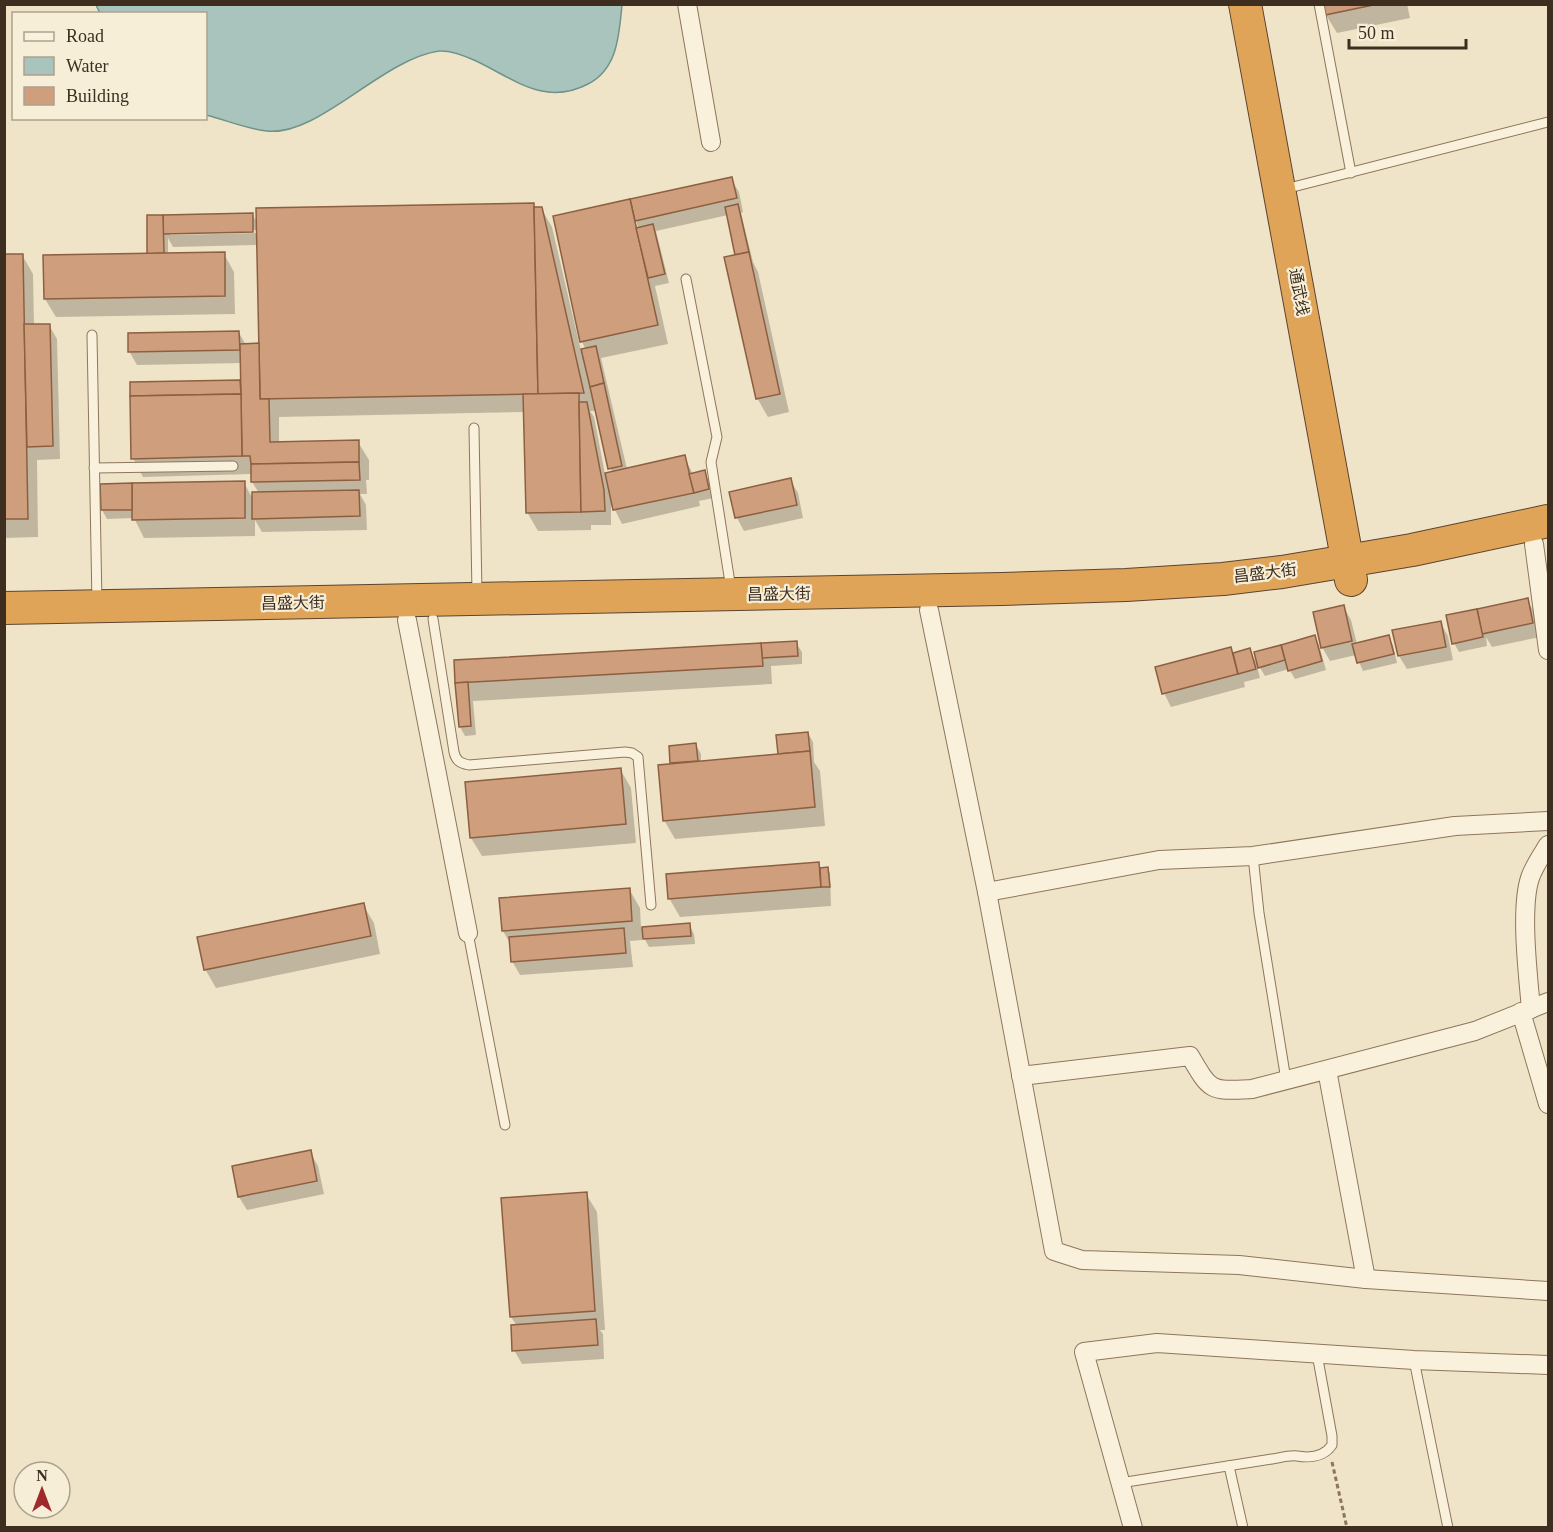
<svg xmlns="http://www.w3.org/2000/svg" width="1553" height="1532" viewBox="0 0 1553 1532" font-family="'Times New Roman','Noto Sans SC',serif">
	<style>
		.water { fill: #a9c4bc; stroke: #6f938a; stroke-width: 1.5 }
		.shadow { fill: #0003; fill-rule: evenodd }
		.building { fill: #cf9f7d; stroke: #8d5f41; stroke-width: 1.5 }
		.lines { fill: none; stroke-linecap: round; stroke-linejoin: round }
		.lane-casing { stroke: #8d765c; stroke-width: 11 }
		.street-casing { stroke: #8d765c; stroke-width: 20 }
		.highway-casing { stroke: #5b4430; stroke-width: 34 }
		.path { stroke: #8d765c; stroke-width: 3; stroke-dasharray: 4.5 3; stroke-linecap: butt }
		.lane { stroke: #faf1dc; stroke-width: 9 }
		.street { stroke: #faf1dc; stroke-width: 18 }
		.highway { stroke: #e0a458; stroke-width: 32 }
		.labels { text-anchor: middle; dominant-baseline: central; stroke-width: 4.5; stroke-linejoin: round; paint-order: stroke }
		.street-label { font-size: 16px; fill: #3d2e20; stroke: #f7eed8 }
	</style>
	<rect width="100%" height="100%" fill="#f0e4c8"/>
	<path class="water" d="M96,5H622C619,34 618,69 588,84C544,107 513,78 474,60C463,55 451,50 439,51C382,59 318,137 267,131C247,129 226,120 206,115V14L100,13Z"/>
	<g class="shadow">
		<path d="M1324,4H1407L1410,18L1337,33L1326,15Z"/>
		<path d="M731,179L739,192L743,212L741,213L753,262L758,272L789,412L768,417L757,398L737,256L728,215L656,231L669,283L655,286L668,344L601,358L627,469L684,457L693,474L704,472L709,481L713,498L699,501L700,506L622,524L611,502V525H591V530L538,531L527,512L525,412L279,417V443L358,442L369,460V480H366L367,494H360L366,505L367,530L262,532L255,520V536L144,538L134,518L107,519L102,510L101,485L244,483L253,499L259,493L252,482V474L143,477L133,458L131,384L242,382V363L137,365L129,351L239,333L246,345H260L258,245L173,247L168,238V255L224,254L234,272L235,314L56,317L45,299L149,255L148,216L252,214L258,224L533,205L536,208H541L552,227L581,351L586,350L582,342L554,218ZM633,219H636L638,229H635ZM261,230V233L170,235V232ZM590,411H596L612,473L605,474L594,417Z"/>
		<path d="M4,255H22L33,274L34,326L49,325L57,339L60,459L37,460L38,537L4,538Z"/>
		<path d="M790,480L798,493L803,518L744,531L737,518L731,493Z"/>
		<path d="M1527,600L1535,613L1540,637L1492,647L1486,637L1487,646L1459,652L1454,643Z"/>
		<path d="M1343,606L1351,620L1357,644L1388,637L1393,645L1397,663L1363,671L1356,655L1330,661L1322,647Z"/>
		<path d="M1440,622L1448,636L1453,660L1407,669L1399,656Z"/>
		<path d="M1314,636L1319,645L1326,670L1295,679L1289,669L1265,676L1257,663L1256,653Z"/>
		<path d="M796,643L802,652V664L771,666L772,684L473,701L476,735L465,736L460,727L455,662Z"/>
		<path d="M1230,648L1234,654L1250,650L1256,662L1260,678L1244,682L1245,687L1171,707L1164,693Z"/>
		<path d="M808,733L813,742L814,762L820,771L825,826L675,839L664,820L673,765L670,747L696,745L701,754V762L780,755Z"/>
		<path d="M620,769L631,788L636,843L482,856L471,838Z"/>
		<path d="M818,864L822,869H827L830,873L831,906L680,917L669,898Z"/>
		<path d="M629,889L640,908L641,928L689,925L694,934L695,944L649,947L642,934V940L630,941L633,967L520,975L512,961L511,945L503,931Z"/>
		<path d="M363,905L374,923L380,954L216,988L205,969Z"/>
		<path d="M310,1152L318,1166L324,1194L247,1210L239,1197Z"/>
		<path d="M586,1194L597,1212L605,1330H600L603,1334L604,1359L522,1364L514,1350L517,1326L511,1317Z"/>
	</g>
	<g class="building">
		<path d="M1323,4H1378L1325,15Z"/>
		<path d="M732,177L737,198L635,221L630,199Z"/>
		<path d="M630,199L658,325L580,342L553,216Z"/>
		<path d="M534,203L538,394L260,399L256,208Z"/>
		<path d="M738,204L749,252L735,255L725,207Z"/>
		<path d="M534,207H542L584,393L538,394Z"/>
		<path d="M253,213V232L163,234V215Z"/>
		<path d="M147,215H163L164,253L147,254Z"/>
		<path d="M653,224L665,274L648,278L636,228Z"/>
		<path d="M225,252V296L44,299L43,255Z"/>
		<path d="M749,252L780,394L756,399L724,257Z"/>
		<path d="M4,254H23L28,519H4Z"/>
		<path d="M24,324H50L53,446L27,447Z"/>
		<path d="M239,331L240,350L128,352V333Z"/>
		<path d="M259,343L260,399H269L270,442L359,440V462L251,464L250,456H242L240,344Z"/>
		<path d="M596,346L604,383L590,387L581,349Z"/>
		<path d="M240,380L241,394L130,396V382Z"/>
		<path d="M604,383L622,466L608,469L590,387Z"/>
		<path d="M579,393L581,512L526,513L523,394Z"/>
		<path d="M241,394L242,456L131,459L130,396Z"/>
		<path d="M579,402H587L604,490L605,511L581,512Z"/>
		<path d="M685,455L694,493L613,510L605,473Z"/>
		<path d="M359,462L360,480L251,482V464Z"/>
		<path d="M705,470L709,489L694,493L689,474Z"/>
		<path d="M791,478L797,505L735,518L729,492Z"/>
		<path d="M245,481V518L132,520V483Z"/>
		<path d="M132,483V510H101L100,484Z"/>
		<path d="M359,490L360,516L252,519V492Z"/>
		<path d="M1528,598L1533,623L1482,634L1477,609Z"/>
		<path d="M1344,605L1352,641L1321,648L1313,612Z"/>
		<path d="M1477,609L1483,637L1452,644L1446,615Z"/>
		<path d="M1441,621L1446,647L1398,656L1392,630Z"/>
		<path d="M1315,635L1322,661L1288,671L1281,645Z"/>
		<path d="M1389,635L1394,654L1357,663L1352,644Z"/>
		<path d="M797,641L798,656L762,658L761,643Z"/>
		<path d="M761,643L763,666L455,683L454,660Z"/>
		<path d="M1281,645L1285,660L1258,668L1254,652Z"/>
		<path d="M1231,647L1238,674L1162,694L1155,667Z"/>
		<path d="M1250,648L1256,669L1238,674L1233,653Z"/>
		<path d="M468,682L471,726L459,727L455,683Z"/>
		<path d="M808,732L810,751L778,754L776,735Z"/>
		<path d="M696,743L698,761L670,763L669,746Z"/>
		<path d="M810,751L815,807L663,821L658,765Z"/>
		<path d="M621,768L626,824L470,838L465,782Z"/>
		<path d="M819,862L821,887L668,899L666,874Z"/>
		<path d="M828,867L830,887H821L820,868Z"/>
		<path d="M630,888L632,921L502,931L499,898Z"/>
		<path d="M364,903L371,936L204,970L197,937Z"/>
		<path d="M690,923L691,936L643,939L642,927Z"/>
		<path d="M624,928L626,953L511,962L509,937Z"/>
		<path d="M311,1150L317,1181L238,1197L232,1166Z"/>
		<path d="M587,1192L595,1311L510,1317L501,1198Z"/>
		<path d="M596,1319L598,1345L512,1351L511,1325Z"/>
	</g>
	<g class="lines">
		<defs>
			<g id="lane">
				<path d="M1319,4L1351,173"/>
				<path d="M1285,189L1548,122"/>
				<path d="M686,279L717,437L711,462L731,589"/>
				<path d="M92,335L97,603"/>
				<path d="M474,428L477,593"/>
				<path d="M94,468L233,466"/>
				<path d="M433,619L454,752C456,761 460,763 469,765L625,752L632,753L638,757L651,905"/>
				<path d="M1253,856L1259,913L1286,1080"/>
				<path d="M468,933L505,1125"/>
				<path d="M1414,1360L1448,1528"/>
				<path d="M1229,1466L1243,1528"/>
				<path d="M1120,1483L1272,1459C1279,1458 1289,1455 1297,1456C1309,1458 1324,1457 1332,1445V1436L1317,1354"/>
			</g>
			<g id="street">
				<path d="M687,4L711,142"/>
				<path d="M1534,544L1548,650"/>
				<path d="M929,610L987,892L1054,1251L1082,1260L1239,1265L1366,1279L1548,1291"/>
				<path d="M407,620L468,933"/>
				<path d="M987,892L1159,860L1253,856L1455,826L1548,821"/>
				<path d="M1531,1009C1528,975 1520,908 1530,878C1534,866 1542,855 1548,845"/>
				<path d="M1521,1012L1548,1104"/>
				<path d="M1327,1070L1366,1279"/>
				<path d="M1021,1076L1190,1056C1211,1092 1210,1091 1252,1089L1475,1031L1548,1002"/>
				<path d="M1133,1528L1084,1352L1157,1343L1414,1360L1548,1365"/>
			</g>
			<g id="highway">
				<path d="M1245,4L1351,580"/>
				<path d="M4,608L1002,589L1126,585L1223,579L1282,572L1412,550L1548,521"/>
			</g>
		</defs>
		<use href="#lane" class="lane-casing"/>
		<use href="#street" class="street-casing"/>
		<use href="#highway" class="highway-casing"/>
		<path class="path" d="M1332,1462L1347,1528"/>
		<use href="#lane" class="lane"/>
		<use href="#street" class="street"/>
		<use href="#highway" class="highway"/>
	</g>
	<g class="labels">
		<g class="street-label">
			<text transform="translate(1299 292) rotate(80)">通武线</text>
			<text transform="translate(1265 573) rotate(-7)">昌盛大街</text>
			<text transform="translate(779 594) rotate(-1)">昌盛大街</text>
			<text transform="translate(293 603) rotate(-1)">昌盛大街</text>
		</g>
	</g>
	<rect width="1553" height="1532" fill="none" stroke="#3d2e20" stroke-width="12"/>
	<rect x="12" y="12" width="195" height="108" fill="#f7eed8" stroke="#ada18e" stroke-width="1.5"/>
	<rect x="24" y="32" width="30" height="9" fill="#faf1dc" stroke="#ada18e" stroke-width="1.5"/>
	<text x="66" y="42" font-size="18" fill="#3d2e20">Road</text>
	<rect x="24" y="57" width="30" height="18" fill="#a9c4bc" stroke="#ada18e" stroke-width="1.5"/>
	<text x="66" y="72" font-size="18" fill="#3d2e20">Water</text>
	<rect x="24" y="87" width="30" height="18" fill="#cf9f7d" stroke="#ada18e" stroke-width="1.5"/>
	<text x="66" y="102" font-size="18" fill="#3d2e20">Building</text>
	<g transform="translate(42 1490)"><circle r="28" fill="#f7eed8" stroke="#ada18e" stroke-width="1.5"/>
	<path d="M0-4.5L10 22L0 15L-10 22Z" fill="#9e2a2b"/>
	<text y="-9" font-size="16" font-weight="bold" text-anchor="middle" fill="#3d2e20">N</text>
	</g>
	<path d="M1349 39v9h117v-9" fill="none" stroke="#3d2e20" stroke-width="3"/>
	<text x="1358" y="39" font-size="18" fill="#3d2e20" stroke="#f7eed8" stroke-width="4.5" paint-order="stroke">50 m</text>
</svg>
